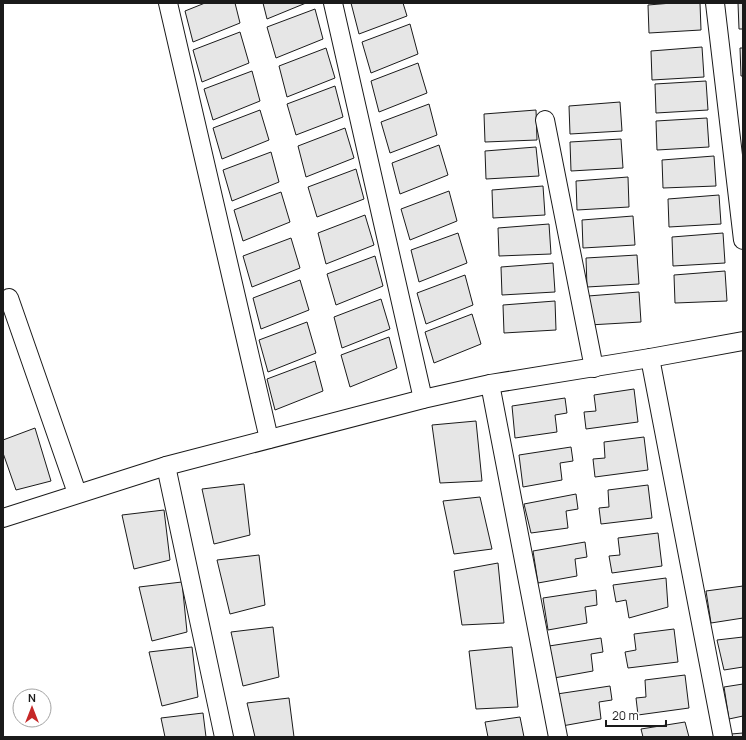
<svg xmlns="http://www.w3.org/2000/svg" width="746" height="740" viewBox="0 0 746 740" font-family="Manrope,sans-serif">
	<style>
		.building { fill: #e6e6e6; stroke: #1a1a1a }
		.lines { fill: none; stroke-linecap: round; stroke-linejoin: round }
		.street-casing { stroke: #1a1a1a; stroke-width: 20 }
		.street { stroke: #fff; stroke-width: 18 }
	</style>
	<rect width="100%" height="100%" fill="#fff"/>
	<g class="building">
		<path d="M205,3H235L240,23L193,42L185,11Z"/>
		<path d="M263,3H306L267,19Z"/>
		<path d="M351,3H403L407,16L359,34Z"/>
		<path d="M672,3H700L701,30L649,33L648,5Z"/>
		<path d="M738,3H743V29H739Z"/>
		<path d="M315,9L323,39L276,58L267,27Z"/>
		<path d="M410,24L418,54L371,73L362,42Z"/>
		<path d="M240,32L249,63L202,82L193,50Z"/>
		<path d="M702,47L704,77L652,80L651,51Z"/>
		<path d="M326,48L335,78L287,97L279,66Z"/>
		<path d="M740,48H743V76H741Z"/>
		<path d="M418,63L427,93L379,112L371,81Z"/>
		<path d="M252,71L260,101L213,120L204,89Z"/>
		<path d="M706,81L708,110L656,113L655,84Z"/>
		<path d="M335,86L343,117L296,135L287,104Z"/>
		<path d="M620,102L622,131L570,134L569,106Z"/>
		<path d="M429,104L437,135L390,153L381,122Z"/>
		<path d="M260,110L269,140L222,159L213,128Z"/>
		<path d="M536,110L537,140L485,142L484,114Z"/>
		<path d="M707,118L709,147L657,150L656,121Z"/>
		<path d="M345,128L354,158L306,177L298,146Z"/>
		<path d="M621,139L623,168L571,171L570,142Z"/>
		<path d="M439,145L448,175L400,194L392,163Z"/>
		<path d="M536,147L539,176L486,179L485,151Z"/>
		<path d="M271,152L279,182L232,201L223,170Z"/>
		<path d="M714,156L716,186L663,188L662,160Z"/>
		<path d="M356,169L364,199L317,217L308,187Z"/>
		<path d="M628,177L629,207L577,210L576,181Z"/>
		<path d="M543,186L545,215L493,218L492,190Z"/>
		<path d="M449,191L457,221L410,240L401,209Z"/>
		<path d="M281,192L290,222L243,241L234,210Z"/>
		<path d="M719,195L721,224L669,227L668,199Z"/>
		<path d="M365,215L374,245L326,264L318,233Z"/>
		<path d="M633,216L635,245L583,248L582,220Z"/>
		<path d="M549,224L551,254L499,256L498,228Z"/>
		<path d="M458,233L467,263L419,282L411,250Z"/>
		<path d="M723,233L725,263L673,266L672,237Z"/>
		<path d="M291,238L300,268L252,287L243,256Z"/>
		<path d="M637,255L639,284L587,287L586,258Z"/>
		<path d="M375,256L383,286L336,305L327,274Z"/>
		<path d="M553,263L555,292L502,295L501,267Z"/>
		<path d="M725,271L727,301L675,303L674,275Z"/>
		<path d="M465,275L473,305L426,324L417,293Z"/>
		<path d="M300,280L309,310L261,329L253,298Z"/>
		<path d="M639,292L641,322L589,325L588,296Z"/>
		<path d="M381,299L390,329L342,348L334,317Z"/>
		<path d="M555,301L556,330L504,333L503,305Z"/>
		<path d="M472,314L481,344L434,363L425,332Z"/>
		<path d="M307,322L316,353L268,372L259,340Z"/>
		<path d="M389,337L397,368L350,387L341,355Z"/>
		<path d="M315,361L323,391L275,410L267,379Z"/>
		<path d="M634,389L638,422L586,429L584,412L596,411L594,395Z"/>
		<path d="M565,398L567,413L555,415L557,432L515,438L512,406Z"/>
		<path d="M476,421L482,481L440,483L432,425Z"/>
		<path d="M35,428L51,481L16,490L3,453V440Z"/>
		<path d="M644,437L648,470L595,477L593,459L605,458L604,442Z"/>
		<path d="M571,447L573,461L560,463L562,480L523,487L519,455Z"/>
		<path d="M244,484L250,535L214,544L202,489Z"/>
		<path d="M648,485L652,518L601,524L599,508L609,507L608,490Z"/>
		<path d="M576,494L578,509L566,511L568,528L531,533L524,504Z"/>
		<path d="M480,497L492,549L454,554L443,501Z"/>
		<path d="M164,510L170,560L134,569L122,515Z"/>
		<path d="M658,533L662,566L612,573L609,556L620,555L618,538Z"/>
		<path d="M585,542L587,557L575,559L577,576L538,583L533,551Z"/>
		<path d="M259,555L265,605L230,614L217,560Z"/>
		<path d="M498,563L504,623L462,625L454,571Z"/>
		<path d="M666,578L668,607L629,618L626,600L616,602L613,585Z"/>
		<path d="M182,582L187,632L152,641L139,587Z"/>
		<path d="M743,586V618L711,623L706,591Z"/>
		<path d="M596,590L597,605L585,607L587,623L548,630L543,598Z"/>
		<path d="M273,627L279,677L243,686L231,632Z"/>
		<path d="M674,629L678,662L628,668L625,652L636,650L634,634Z"/>
		<path d="M743,637V667L724,670L717,640Z"/>
		<path d="M601,638L603,652L591,654L593,671L554,678L549,646Z"/>
		<path d="M192,647L198,697L162,706L149,652Z"/>
		<path d="M512,647L518,707L476,709L469,651Z"/>
		<path d="M685,675L689,708L638,715L636,698L646,697L645,680Z"/>
		<path d="M743,684V716L729,719L724,687Z"/>
		<path d="M610,686L612,700L599,702L601,719L562,726L557,694Z"/>
		<path d="M289,698L294,737H255L247,703Z"/>
		<path d="M203,713L206,737H165L161,718Z"/>
		<path d="M520,717L524,737H488L485,722Z"/>
		<path d="M685,722L689,737H643L641,729Z"/>
		<path d="M743,733V737H732L731,734Z"/>
	</g>
	<g class="lines">
		<defs>
			<g id="street">
				<path d="M168,3L269,439"/>
				<path d="M333,3L423,399"/>
				<path d="M715,3L743,240"/>
				<path d="M545,120L594,368"/>
				<path d="M9,298L77,493"/>
				<path d="M650,358L723,737"/>
				<path d="M490,384L558,737"/>
				<path d="M166,466L224,737"/>
				<path d="M3,518L166,466L423,399L490,384L650,358L743,341"/>
			</g>
		</defs>
		<use href="#street" class="street-casing"/>
		<use href="#street" class="street"/>
	</g>
	<rect width="746" height="740" fill="none" stroke="#1a1a1a" stroke-width="8"/>
	<g transform="translate(32 708)"><circle r="19" fill="#ffffff" stroke="#a3a3a3"/>
	<path d="M0-3L7 15L0 10L-7 15Z" fill="#c62828"/>
	<text y="-6" font-size="11" font-weight="bold" text-anchor="middle" fill="#1a1a1a">N</text>
	</g>
	<path d="M606 720v6h60v-6" fill="none" stroke="#1a1a1a" stroke-width="2"/>
	<text x="612" y="720" font-size="12" fill="#1a1a1a" stroke="#ffffff" stroke-width="3" paint-order="stroke">20 m</text>
</svg>
